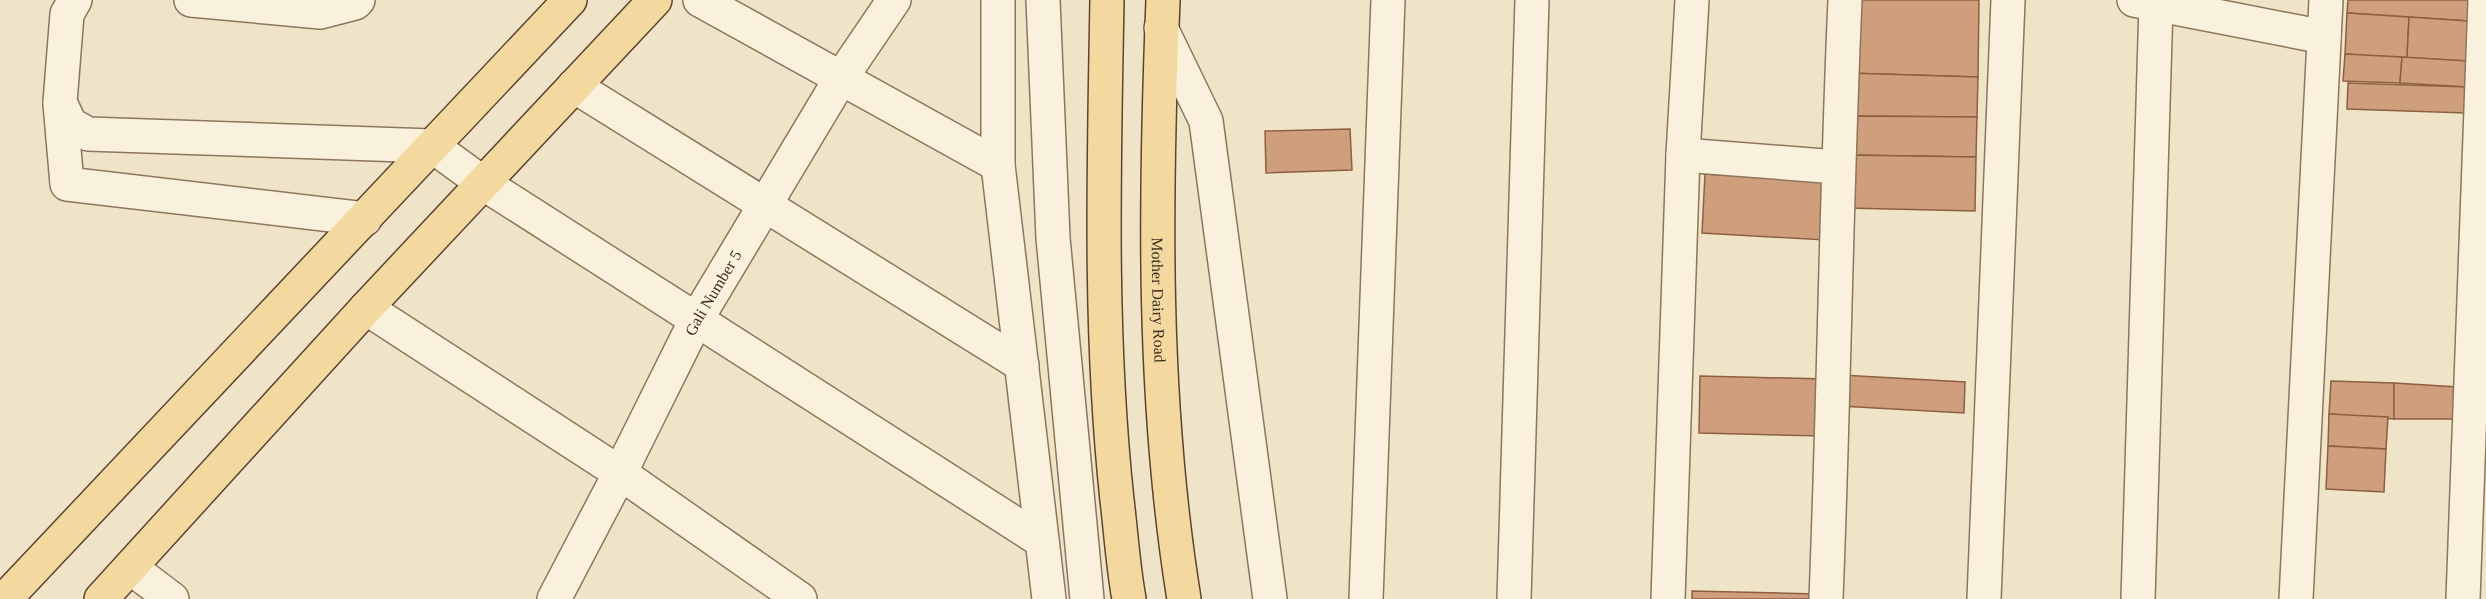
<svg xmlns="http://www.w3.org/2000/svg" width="2486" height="599" viewBox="0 0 2486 599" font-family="Georgia,serif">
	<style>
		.building { fill: #cf9f7d; stroke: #8d5f41; stroke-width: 1.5 }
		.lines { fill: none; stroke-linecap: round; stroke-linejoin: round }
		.minor-casing { stroke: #8d765c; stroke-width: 36 }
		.major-casing { stroke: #5b4430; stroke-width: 36 }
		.minor { stroke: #faf1dc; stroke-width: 33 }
		.major { stroke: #f3d9a0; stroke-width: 33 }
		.labels { text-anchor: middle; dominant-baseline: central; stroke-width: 4.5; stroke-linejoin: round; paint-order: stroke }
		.street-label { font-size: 16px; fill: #3d2e20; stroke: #f7eed8 }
	</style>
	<rect width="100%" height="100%" fill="#f0e4c8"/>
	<g class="building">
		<path d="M1850,0H1979L1978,77L1847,73Z"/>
		<path d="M2348,0H2471L2469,21L2347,13Z"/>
		<path d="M2347,13L2409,17L2407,58L2345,54Z"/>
		<path d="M2409,17L2469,21L2468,61L2407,58Z"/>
		<path d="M2345,54L2402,57L2400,83L2343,81Z"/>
		<path d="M2402,57L2468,61L2467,87L2400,83Z"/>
		<path d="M1847,73L1978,77L1977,117L1848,116Z"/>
		<path d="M2348,83L2467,87L2466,113L2347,109Z"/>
		<path d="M1848,116L1977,117L1976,157L1847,155Z"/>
		<path d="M1350,129L1352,170L1266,173L1265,131Z"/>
		<path d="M1847,155L1976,157L1975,211L1846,208Z"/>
		<path d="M1705,174L1829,182L1826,240L1702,233Z"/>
		<path d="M1841,375L1965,382L1964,413L1840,406Z"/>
		<path d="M1700,376L1825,379L1823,436L1699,433Z"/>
		<path d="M2331,381L2394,383V419L2329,414Z"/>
		<path d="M2394,383L2458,387L2457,419H2394Z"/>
		<path d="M2329,414L2388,417L2386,449L2328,446Z"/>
		<path d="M2328,446L2386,449L2384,492L2326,489Z"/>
		<path d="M1692,591L1817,594V599H1692Z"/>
	</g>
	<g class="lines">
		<defs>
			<g id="minor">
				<path d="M75,0L67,14L60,102L70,124L88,134L432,146L483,183L1042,541"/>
				<path d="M191,0L320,12L355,3L358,0"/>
				<path d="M700,0L998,165"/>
				<path d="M998,0V165L1049,599"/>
				<path d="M1043,0L1053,238L1087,599"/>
				<path d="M2134,0L2324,37"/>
				<path d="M1161,28L1206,121L1270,599"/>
				<path d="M574,86L1022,365"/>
				<path d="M60,104L67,184L365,219"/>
				<path d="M1683,155L1837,167"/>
				<path d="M366,308L620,473L800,599"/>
				<path d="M131,568L172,599"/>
				<path id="s1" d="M554,599L620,473L696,320L841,78L894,0"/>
				<path d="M1366,599L1388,0"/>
				<path d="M1514,599L1532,0"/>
				<path d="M1668,599L1683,155L1692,0"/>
				<path d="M1826,599C1834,399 1836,200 1845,0"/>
				<path d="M1984,599L2008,0"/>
				<path d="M2138,599L2156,5"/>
				<path d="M2296,599L2326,0"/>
				<path d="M2463,599L2485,0"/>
			</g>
			<g id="major">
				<path d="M1107,0C1104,167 1099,333 1117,500C1121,533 1123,566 1129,599"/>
				<path id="s2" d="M1163,0C1155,200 1152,401 1184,599"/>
				<path d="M5,599L570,0"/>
				<path d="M101,599L366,308L655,0"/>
			</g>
		</defs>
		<use href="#minor" class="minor-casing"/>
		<use href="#major" class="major-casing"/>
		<use href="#minor" class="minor"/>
		<use href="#major" class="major"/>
	</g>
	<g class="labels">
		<g class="street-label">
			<text stroke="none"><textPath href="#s1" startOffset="345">Gali Number 5</textPath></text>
			<text stroke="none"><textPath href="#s2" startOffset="300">Mother Dairy Road</textPath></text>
		</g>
	</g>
</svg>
